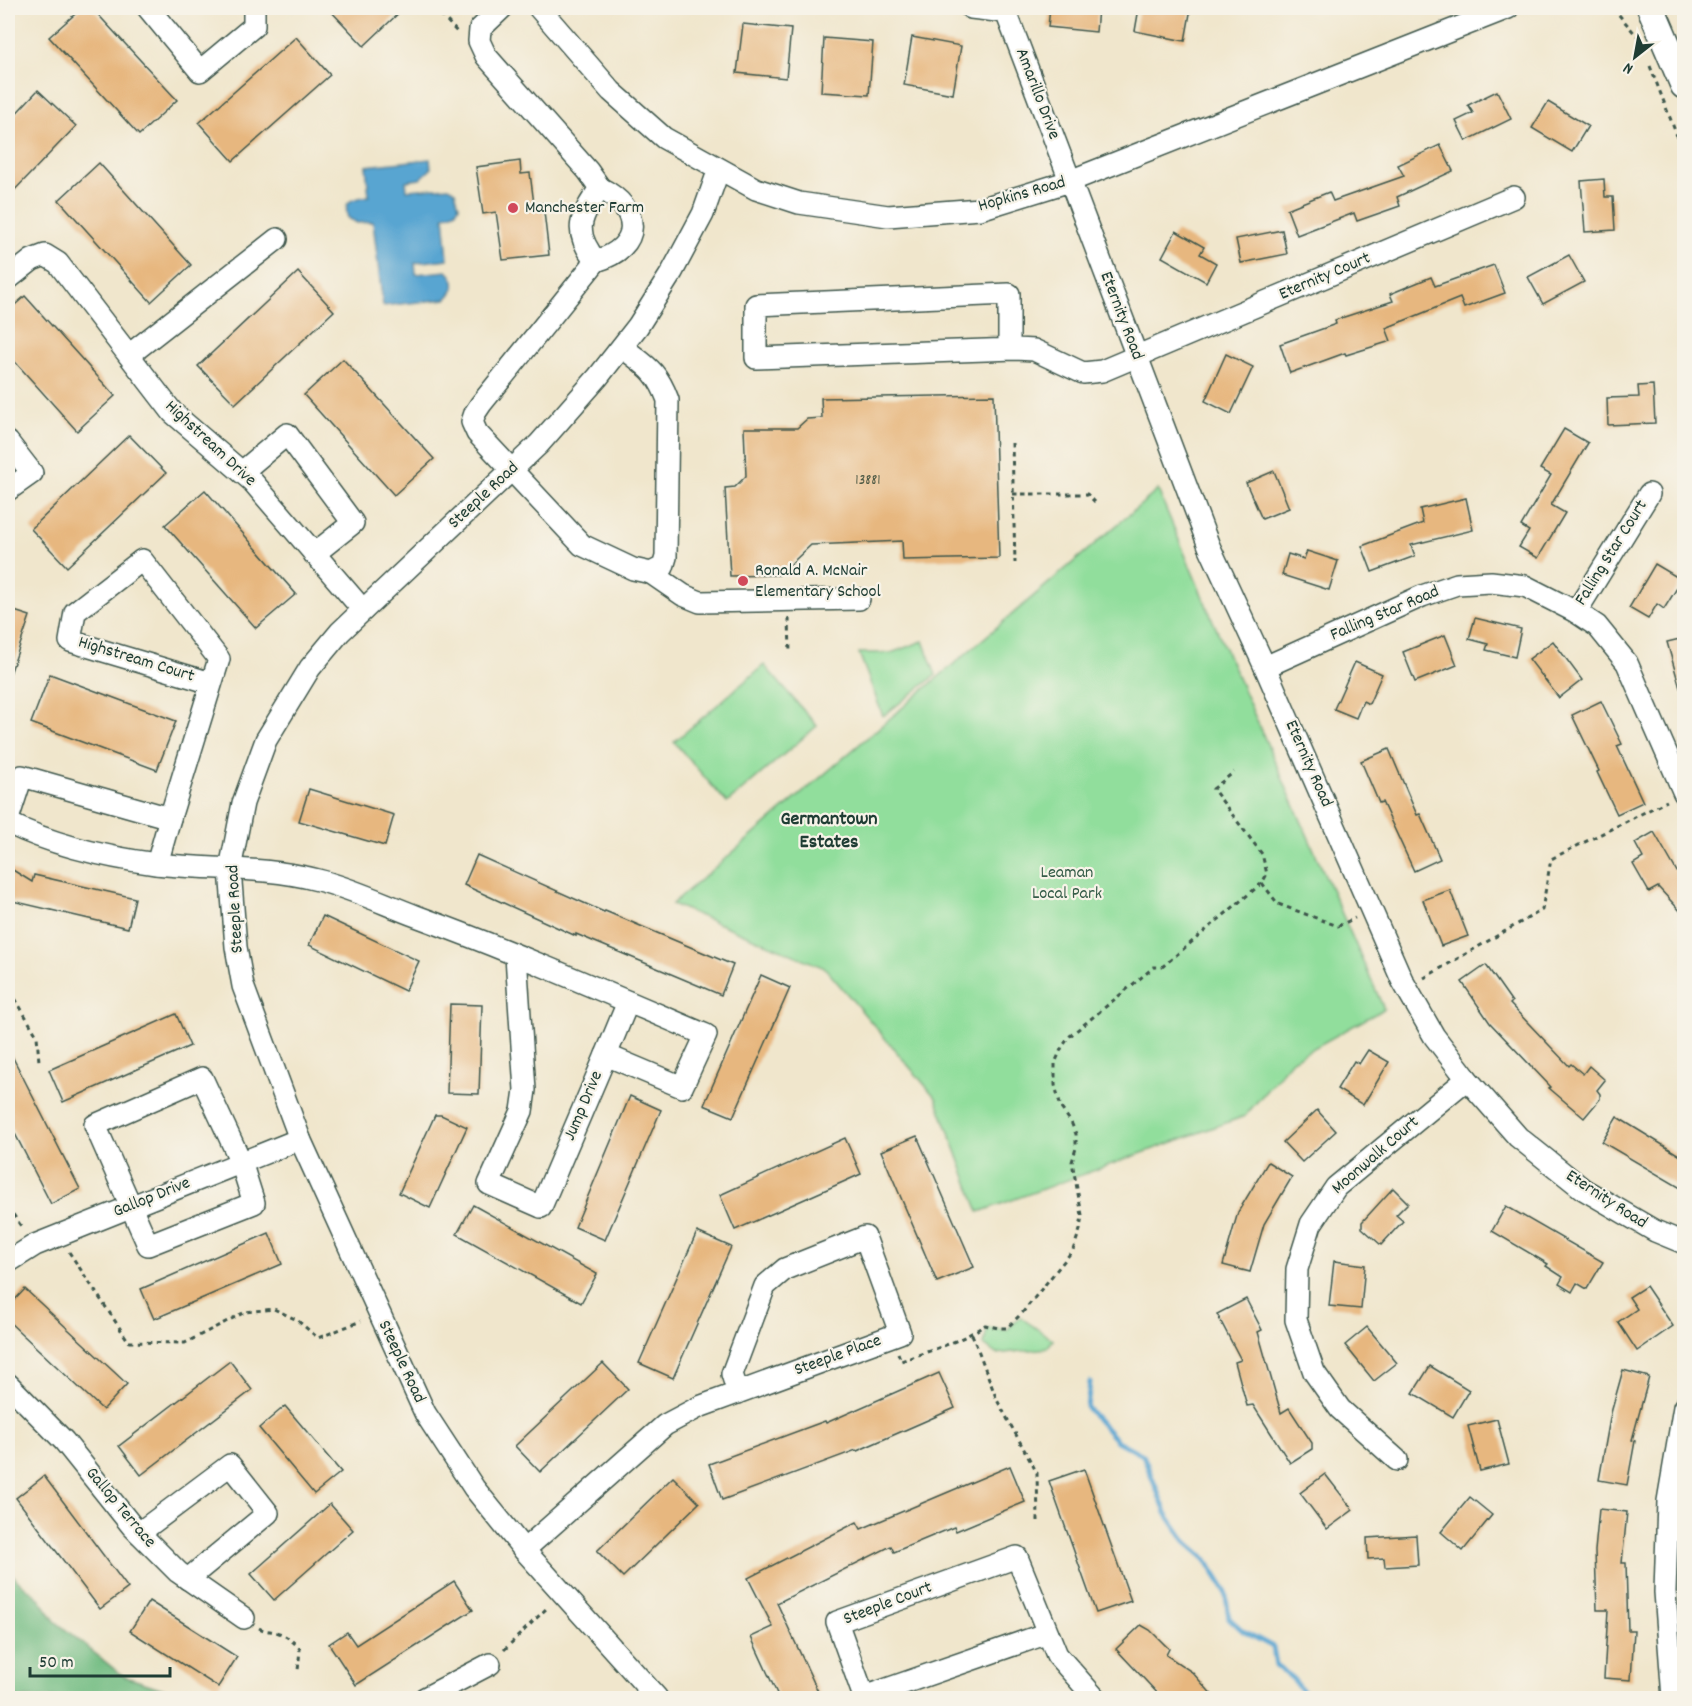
<svg xmlns="http://www.w3.org/2000/svg" width="1692" height="1706" viewBox="0 0 1692 1706" font-family="Dekko,sans-serif">
	<style>
		.green { fill: #91de9c; stroke: #588e68; stroke-width: 1.5 }
		.forest { fill: #74bd84; stroke: #4a7d5c; stroke-width: 1.5 }
		.water { fill: #58a5d1; stroke: #3c7182; stroke-width: 1.5 }
		.lines { fill: none; stroke-linecap: round; stroke-linejoin: round }
		.stream { stroke: #58a5d1; stroke-width: 5 }
		.building { fill: #e7b77f }
		.minor-casing { stroke: #3e564b; stroke-width: 24 }
		.major-casing { stroke: #3e564b; stroke-width: 30 }
		.path { stroke: #3e564b; stroke-width: 3; stroke-dasharray: 4.5 4.5; stroke-linecap: butt }
		.minor { stroke: #fff; stroke-width: 21 }
		.major { stroke: #fff; stroke-width: 27 }
		.poi-dot { fill: #d1495b; stroke: #f7f3e8; stroke-width: 2 }
		.labels { text-anchor: middle; dominant-baseline: central; stroke-width: 4.5; stroke-linejoin: round; paint-order: stroke }
		.number-label { font-size: 15px; fill: #515c47 }
		.street-label { font-size: 18px; fill: #1f3d34; stroke: #f7f3e8 }
		.poi-label { font-size: 18px; fill: #1f3d34; stroke: #f7f3e8; text-anchor: start }
		.park-label { font-size: 18px; fill: #365d49; stroke: #f7f3e8 }
		.neighbourhood-label { font-size: 20px; font-weight: bold; fill: #1f3d34; stroke: #f7f3e8 }
	</style>
	<rect width="100%" height="100%" fill="#f7f3e8"/>
	<filter id="ink" filterUnits="userSpaceOnUse"><feTurbulence type="fractalNoise" baseFrequency=".0167" numOctaves="2"/><feDisplacementMap in="SourceGraphic" scale="12" xChannelSelector="R" yChannelSelector="G"/><feConvolveMatrix kernelMatrix="1 2 1 2 8 2 1 2 1" color-interpolation-filters="sRGB"/></filter>
	<filter id="wash" filterUnits="userSpaceOnUse"><feTurbulence type="fractalNoise" baseFrequency=".008" numOctaves="4" result="noise"/><feDisplacementMap in="SourceGraphic" scale="24" xChannelSelector="R" yChannelSelector="G"/><feGaussianBlur stdDeviation="1.35" result="paint"/><feColorMatrix in="noise" values="0 0 0 0 0 0 0 0 0 0 0 0 0 0 0 0 0 1.4 0 .05"/><feComposite in="paint" operator="in"/></filter>
	<g filter="url(#wash)">
		<rect width="100%" height="100%" fill="#f0e6cc"/>
		<g class="green">
			<path d="M1158,490L1213,621L1384,1009L1292,1060L1245,1116L979,1212L936,1098L825,968L672,904Z"/>
			<path d="M923,641L936,675L883,716L859,653H891Z"/>
			<path d="M764,665L817,726L727,803L674,742Z"/>
			<path d="M1020,1317L1053,1340L1047,1348L996,1354L984,1345L987,1328L1007,1330Z"/>
		</g>
		<path class="forest" d="M8,1569L17,1580L40,1599L55,1621L123,1676L191,1698H8Z"/>
		<path class="water" d="M430,159L431,169L420,179L406,181L407,190L449,187L455,191L459,206L455,212L444,216L448,259L415,263L416,274L447,271C457,280 457,290 446,299L383,306L373,222L357,223L348,218C342,199 354,199 369,196L366,166Z"/>
		<g class="lines">
			<path class="stream" d="M1090,1382L1087,1408L1117,1441L1143,1455L1166,1513L1185,1541L1205,1558L1225,1590L1229,1618L1243,1631L1273,1647L1276,1665L1293,1679L1309,1698"/>
		</g>
		<g id="blocks">
			<g class="building">
				<path d="M82,8H92L177,100L139,135L49,37Z"/>
				<path d="M328,8H404L364,46Z"/>
				<path d="M1050,8H1098L1096,32L1048,27Z"/>
				<path d="M1139,8H1191L1185,41L1135,31Z"/>
				<path d="M743,24L791,29L786,78L737,73Z"/>
				<path d="M296,37L330,75L233,161L199,123Z"/>
				<path d="M912,37L961,46L953,94L904,85Z"/>
				<path d="M824,38L873,42L869,95L821,92Z"/>
				<path d="M38,90L76,126L8,197V122Z"/>
				<path d="M1497,91L1511,119L1466,141L1456,121L1473,113L1468,105Z"/>
				<path d="M1548,102L1588,126L1572,152L1532,128Z"/>
				<path d="M1440,145L1453,171L1397,197L1400,206L1357,221L1354,213L1297,235L1287,209L1329,192L1333,201L1404,176L1398,165Z"/>
				<path d="M520,161L521,174L530,173L534,204L543,203L549,255L503,260L496,212L483,214L476,167Z"/>
				<path d="M99,163L191,265L151,302L59,200Z"/>
				<path d="M1604,179L1605,197H1613L1615,230L1585,232L1581,181Z"/>
				<path d="M1282,230L1287,254L1241,263L1236,239Z"/>
				<path d="M1176,231L1204,247L1200,254L1216,263L1206,282L1162,257Z"/>
				<path d="M1569,255L1584,282L1543,304L1528,277Z"/>
				<path d="M1494,265L1505,293L1464,308L1460,298L1386,328L1391,341L1346,355L1345,353L1290,373L1280,344L1336,324L1335,320L1393,301L1390,294L1431,277L1435,286Z"/>
				<path d="M298,272L334,311L235,404L198,366Z"/>
				<path d="M25,296L115,396L77,431L8,354V311Z"/>
				<path d="M1226,354L1253,367L1231,414L1205,401Z"/>
				<path d="M343,359L434,459L394,495L304,395Z"/>
				<path d="M1653,385L1655,423L1608,425L1607,398L1639,397L1638,386Z"/>
				<path d="M994,395L999,558L903,560L902,541L811,545L779,575L730,576L725,488L735,487L746,476L744,428H797L807,419L822,418L821,398Z"/>
				<path d="M1564,429L1588,443L1551,505L1565,513L1538,558L1519,547L1529,531L1521,526L1551,475L1540,469Z"/>
				<path d="M129,435L166,473L67,567L31,529Z"/>
				<path d="M1274,471L1289,508L1262,519L1246,483Z"/>
				<path d="M205,490L296,594L256,628L165,525Z"/>
				<path d="M1466,498L1473,530L1411,545L1415,556L1372,572L1362,546L1423,523L1420,509Z"/>
				<path d="M1307,551L1338,561L1329,590L1282,575L1288,554L1304,559Z"/>
				<path d="M1655,564L1682,580L1664,609L1657,604L1648,619L1629,608Z"/>
				<path d="M8,609L30,616L10,674H8Z"/>
				<path d="M1475,618L1521,629L1515,657L1486,650L1488,644L1469,639Z"/>
				<path d="M1445,635L1457,665L1415,682L1403,652Z"/>
				<path d="M1684,638V688H1680L1667,642Z"/>
				<path d="M1553,641L1582,680L1559,698L1529,659Z"/>
				<path d="M1355,662L1382,674L1369,704L1363,701L1356,718L1334,709Z"/>
				<path d="M50,674L176,721L157,770L31,723Z"/>
				<path d="M1601,701L1622,744L1617,746L1643,802L1617,814L1597,772L1599,771L1572,715Z"/>
				<path d="M1389,749L1417,815L1420,814L1440,859L1414,871L1382,802L1379,803L1361,761Z"/>
				<path d="M309,789L394,815L385,846L299,821Z"/>
				<path d="M1654,832L1684,884V915L1658,887L1649,892L1633,864L1643,858L1635,843Z"/>
				<path d="M477,855L604,912L605,911L733,965L721,995L576,934V936L464,885Z"/>
				<path d="M8,867L32,882L34,875L135,898L128,928L8,900Z"/>
				<path d="M1450,890L1468,936L1441,946L1423,900Z"/>
				<path d="M323,916L419,961L405,991L309,945Z"/>
				<path d="M1486,965L1512,1002L1510,1004L1569,1066L1571,1064L1583,1074L1589,1066L1605,1080L1597,1090L1600,1094V1099L1584,1118L1549,1088L1551,1087L1490,1023L1462,982Z"/>
				<path d="M761,975L790,988L733,1117L704,1105Z"/>
				<path d="M450,1004L482,1005L479,1094L447,1093Z"/>
				<path d="M176,1014L190,1046L63,1102L49,1070Z"/>
				<path d="M8,1048L80,1189L51,1204L8,1120Z"/>
				<path d="M1368,1050L1389,1062L1363,1105L1337,1089L1354,1061L1359,1064Z"/>
				<path d="M630,1096L661,1110L605,1240L575,1227Z"/>
				<path d="M1317,1110L1336,1131L1302,1162L1283,1142Z"/>
				<path d="M435,1115H441L467,1127L430,1208L399,1193Z"/>
				<path d="M1617,1117L1684,1158V1190L1602,1142Z"/>
				<path d="M917,1136L974,1267L937,1282L881,1151Z"/>
				<path d="M845,1138L861,1174L735,1230L720,1195Z"/>
				<path d="M1268,1162L1292,1177L1264,1224L1250,1272L1223,1265L1238,1212Z"/>
				<path d="M1393,1188L1408,1203L1396,1215L1403,1221L1381,1245L1362,1228V1222Z"/>
				<path d="M473,1205L597,1274L581,1303L457,1234Z"/>
				<path d="M1506,1206L1603,1262L1587,1289L1577,1283L1572,1292L1559,1284L1563,1277L1546,1266L1548,1264L1492,1231Z"/>
				<path d="M697,1232L731,1247L673,1378L639,1363Z"/>
				<path d="M269,1233L282,1264L154,1319L141,1289Z"/>
				<path d="M1334,1261L1365,1265L1361,1309L1329,1306Z"/>
				<path d="M1646,1286L1673,1326L1637,1351L1618,1322L1637,1309L1629,1297Z"/>
				<path d="M25,1289L127,1384L103,1410L8,1321V1307Z"/>
				<path d="M1246,1299L1262,1330L1258,1332L1281,1413L1289,1408L1312,1443V1449L1290,1463L1253,1405L1247,1406L1235,1362L1241,1360L1217,1314Z"/>
				<path d="M1367,1327L1397,1363L1374,1381L1345,1345Z"/>
				<path d="M230,1361L252,1390L141,1475L119,1446Z"/>
				<path d="M603,1363L628,1389L540,1472L515,1446Z"/>
				<path d="M1430,1366L1469,1390L1453,1417L1413,1393Z"/>
				<path d="M1623,1370L1649,1377L1632,1440L1635,1441L1627,1485L1599,1480L1611,1413Z"/>
				<path d="M939,1373L955,1408L857,1451L856,1450L722,1500L709,1464L825,1421L826,1423Z"/>
				<path d="M285,1406L341,1472L314,1494L259,1428Z"/>
				<path d="M1497,1419L1509,1464L1480,1471L1468,1426Z"/>
				<path d="M1010,1466L1025,1502L956,1531L954,1527L894,1552L891,1546L777,1603L821,1698H779L751,1637L773,1627L748,1578L857,1522L861,1529Z"/>
				<path d="M1084,1469L1131,1601L1096,1613L1049,1481Z"/>
				<path d="M1325,1474L1353,1510L1327,1529L1300,1493Z"/>
				<path d="M44,1476L128,1588L100,1609L16,1498Z"/>
				<path d="M673,1477L699,1503L623,1577L597,1551Z"/>
				<path d="M1470,1497L1492,1515L1463,1551L1441,1532Z"/>
				<path d="M330,1504L353,1530L274,1600L251,1574Z"/>
				<path d="M1599,1509L1627,1512L1622,1563H1626L1628,1630H1634L1631,1680L1604,1678L1608,1610H1597L1595,1551Z"/>
				<path d="M1416,1535L1418,1565L1385,1567L1384,1558L1368,1559L1367,1538Z"/>
				<path d="M454,1581L473,1610L356,1685L329,1644L347,1632L356,1645Z"/>
				<path d="M149,1601L237,1657L218,1687L130,1631Z"/>
				<path d="M1141,1625L1150,1630L1169,1649L1166,1655L1192,1672L1215,1698H1162L1116,1649Z"/>
			</g>
		</g>
	</g>
	<g filter="url(#ink)">
		<use href="#blocks" fill-opacity="0" stroke="#3e564b" stroke-width="1.5"/>
		<g class="lines">
			<defs>
				<g id="minor">
					<path d="M148,8L200,71L254,26V8"/>
					<path d="M502,8L480,29L479,41L486,56L588,171L600,188C580,218 572,231 596,261L481,404L475,413L472,422L477,433L582,545L633,569L651,573L663,567L666,557L668,400C657,370 646,366 622,347"/>
					<path d="M539,8L611,91L664,138L756,189L799,203L888,216L980,209L1070,181L1508,8"/>
					<path d="M971,8L1006,12"/>
					<path d="M1006,8V12L1209,546L1265,667L1402,980L1434,1036L1467,1079L1518,1137L1583,1189L1655,1231L1684,1243"/>
					<path d="M596,261C643,247 642,209 600,188"/>
					<path d="M8,279L32,260L45,255L58,263L173,413L252,481L363,610"/>
					<path d="M1009,349V294L756,305V358L1015,349L1034,350L1083,373L1102,371L1514,197"/>
					<path d="M129,355L277,239"/>
					<path d="M8,442L32,473L8,490"/>
					<path d="M242,472L287,434L353,523L314,554"/>
					<path d="M651,573L683,595L700,602L859,599"/>
					<path d="M1576,612L1649,494"/>
					<path d="M1265,667L1422,596L1457,584L1491,582L1525,586L1576,612L1597,626L1627,663L1684,793"/>
					<path d="M170,818L219,659L142,560L75,612L70,641L211,683"/>
					<path d="M8,819L22,776L170,818L157,864"/>
					<path d="M8,823C53,845 105,857 156,864C210,870 264,866 318,880C351,888 384,904 416,916C514,952 610,994 706,1035L682,1087L606,1055L541,1207L489,1184L522,1111L525,1090L516,956"/>
					<path d="M606,1055L628,1002"/>
					<path d="M202,1078L241,1162L254,1203L148,1245L95,1125Z"/>
					<path d="M8,1262L35,1245L300,1139"/>
					<path d="M8,1384L64,1441L132,1526L178,1572L244,1618"/>
					<path d="M1397,1460L1340,1409L1314,1372L1296,1320L1297,1269L1311,1224L1336,1187L1467,1079"/>
					<path d="M139,1533L230,1465L268,1513L188,1579"/>
					<path d="M524,1550L665,1425L699,1407L900,1333L865,1237L785,1269L765,1286L732,1374L738,1393"/>
					<path d="M1048,1633L864,1697L837,1622L1017,1557L1057,1655L1095,1698"/>
					<path d="M425,1698L490,1664"/>
					<path d="M657,1698L524,1550L474,1488L425,1413L300,1139L243,986L236,947L230,869L243,803L266,740L310,668L340,632L539,444L598,377L638,326L672,272L703,214L719,169"/>
					<path d="M1673,1698L1665,1592L1668,1501L1684,1407"/>
				</g>
				<path id="major" d="M1651,8L1684,85"/>
			</defs>
			<use href="#minor" class="minor-casing"/>
			<use href="#major" class="major-casing"/>
			<g class="path">
				<path d="M435,8L458,33"/>
				<path d="M1613,8L1637,36"/>
				<path d="M1650,66L1684,154"/>
				<path d="M1012,443L1015,563"/>
				<path d="M1013,494H1087L1095,502"/>
				<path d="M789,618L790,653"/>
				<path d="M1262,883L1278,904L1338,926L1355,918"/>
				<path d="M1424,978L1542,910L1551,859L1667,801"/>
				<path d="M8,993L16,1000L37,1036L39,1062"/>
				<path d="M8,1207L23,1229"/>
				<path d="M69,1252L129,1342L185,1343L245,1312L274,1309L297,1320L318,1338L361,1321"/>
				<path d="M972,1334L997,1400L1037,1473L1038,1521"/>
				<path d="M898,1353L901,1361C929,1351 960,1342 985,1325L998,1328H1007L1023,1312L1073,1250L1080,1230L1082,1215L1072,1162L1076,1148V1134L1071,1122L1061,1108L1055,1085V1063L1062,1047L1070,1036L1154,967H1162L1262,883L1267,874L1262,854L1213,789L1234,772"/>
				<path d="M259,1628C266,1632 272,1630 279,1633C287,1636 294,1642 300,1649L298,1671"/>
				<path d="M504,1650L549,1606"/>
			</g>
			<use href="#minor" class="minor"/>
			<use href="#major" class="major"/>
		</g>
	</g>
	<g class="poi-dot">
		<circle cx="513" cy="208" r="6"/>
		<circle cx="743" cy="581" r="6"/>
	</g>
	<g class="labels">
		<g class="number-label">
			<text x="868" y="481">13881</text>
		</g>
		<g class="street-label">
			<text transform="translate(1037 94) rotate(69)">Amarillo Drive</text>
			<text transform="translate(1022 195) rotate(-16)">Hopkins Road</text>
			<text transform="translate(1325 277) rotate(-23)">Eternity Court</text>
			<text transform="translate(1121 316) rotate(69)">Eternity Road</text>
			<text transform="translate(210 444) rotate(43)">Highstream Drive</text>
			<text transform="translate(484 496) rotate(-43)">Steeple Road</text>
			<text transform="translate(1612 553) rotate(-58)">Falling Star Court</text>
			<text transform="translate(1385 614) rotate(-23)">Falling Star Road</text>
			<text transform="translate(136 660) rotate(17)">Highstream Court</text>
			<text transform="translate(1308 764) rotate(66)">Eternity Road</text>
			<text transform="translate(236 909) rotate(-93)">Steeple Road</text>
			<text transform="translate(584 1106) rotate(-67)">Jump Drive</text>
			<text transform="translate(1376 1156) rotate(-41)">Moonwalk Court</text>
			<text transform="translate(152 1198) rotate(-22)">Gallop Drive</text>
			<text transform="translate(1606 1200) rotate(33)">Eternity Road</text>
			<text transform="translate(838 1356) rotate(-20)">Steeple Place</text>
			<text transform="translate(401 1362) rotate(65)">Steeple Road</text>
			<text transform="translate(120 1508) rotate(50)">Gallop Terrace</text>
			<text transform="translate(888 1604) rotate(-21)">Steeple Court</text>
		</g>
		<g class="poi-label">
			<text x="525" y="208">Manchester Farm</text>
			<text x="755" y="571">Ronald A. McNair<tspan x="755" dy="21">Elementary School</tspan></text>
		</g>
		<g class="park-label">
			<text x="1067" y="873">Leaman<tspan x="1067" dy="21">Local Park</tspan></text>
		</g>
		<g class="neighbourhood-label">
			<text x="829" y="820">Germantown<tspan x="829" dy="23">Estates</tspan></text>
		</g>
	</g>
	<rect width="1692" height="1706" fill="none" stroke="#f7f3e8" stroke-width="30"/>
	<g transform="translate(1635 57) rotate(211)" stroke="#f7f3e8" stroke-width="4.5" paint-order="stroke">
	<path d="M0-4.5L10 22L0 15L-10 22Z" fill="#1f3d34"/>
	<text y="-9" font-size="16" font-weight="bold" text-anchor="middle" fill="#1f3d34">N</text>
	</g>
	<path d="M30 1667v9h140v-9" fill="none" stroke="#1f3d34" stroke-width="3"/>
	<text x="39" y="1667" font-size="18" fill="#1f3d34" stroke="#f7f3e8" stroke-width="4.5" paint-order="stroke">50 m</text>
</svg>
